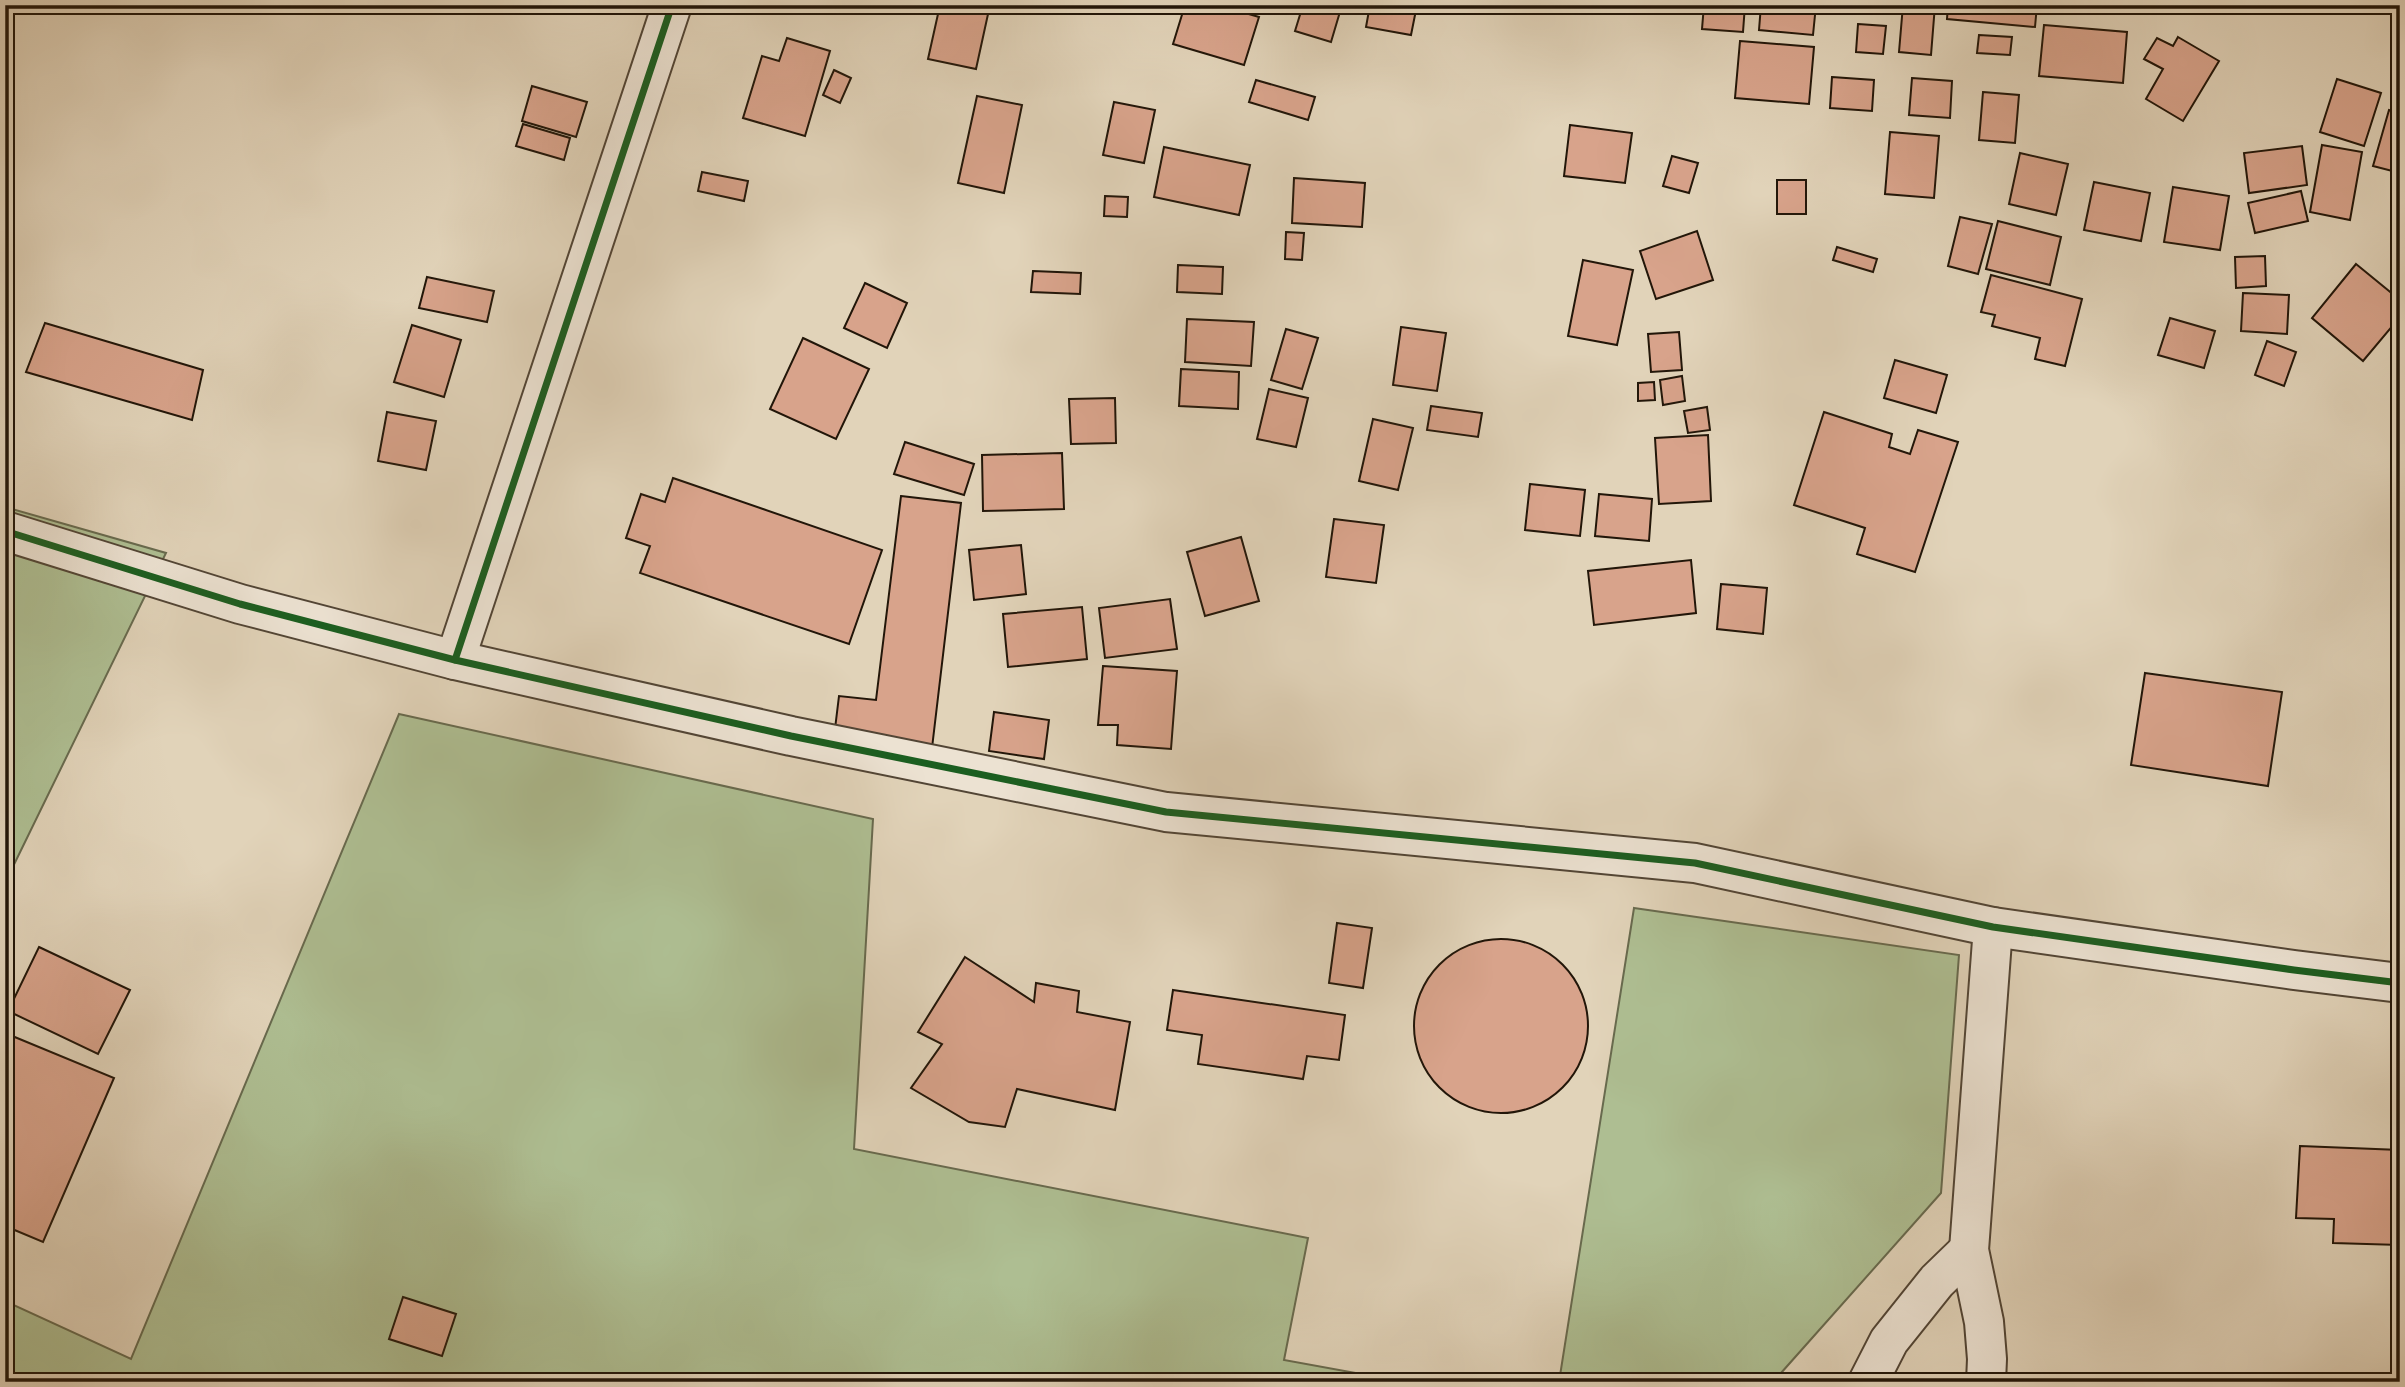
<svg xmlns="http://www.w3.org/2000/svg" width="2405" height="1387" viewBox="0 0 2405 1387" font-family="Alegreya,serif">
	<style>
		.green { fill: #aebe92; stroke: #686a4e; stroke-width: 2 }
		.building { fill: #d8a38b; stroke: #221609; stroke-width: 2 }
		.lines { fill: none; stroke-linecap: round; stroke-linejoin: round }
		.minor-casing { stroke: #524535; stroke-width: 42 }
		.minor { stroke: #ece2d2; stroke-width: 38 }
		.cycleway-casing { stroke: #ece2d2; stroke-width: 11 }
		.cycleway { stroke: #1b5e20; stroke-width: 7 }
	</style>
	<rect width="100%" height="100%" fill="#e1d3b9"/>
	<filter id="stains"><feTurbulence type="fractalNoise" baseFrequency=".00286" numOctaves="4"/><feColorMatrix values="0 0 0 0 .2 0 0 0 0 .09 0 0 0 0 .02 0 0 0 .5 -.17"/></filter>
	<radialGradient id="worn" r=".72"><stop offset=".6" stop-color="#630" stop-opacity="0"/><stop offset="1" stop-color="#630" stop-opacity=".3"/></radialGradient>
	<g class="green">
		<path d="M5,507L166,553L5,883Z"/>
		<path d="M399,714L873,819L854,1149L1308,1238L1284,1360L1405,1382H5V1301L131,1359Z"/>
		<path d="M1634,908L1959,955L1941,1193L1773,1382H1559Z"/>
	</g>
	<g class="building">
		<path d="M940,5H990L976,69L928,59Z"/>
		<path d="M1185,5H1218L1259,17L1244,65L1173,44Z"/>
		<path d="M1303,5H1342L1331,42L1295,31Z"/>
		<path d="M1370,5H1417L1411,35L1366,27Z"/>
		<path d="M1704,5H1745L1743,32L1702,29Z"/>
		<path d="M1761,5H1816L1813,35L1759,30Z"/>
		<path d="M1903,5H1935L1931,55L1899,52Z"/>
		<path d="M1948,5H2037L2035,27L1947,19Z"/>
		<path d="M2400,20V48L2392,46Z"/>
		<path d="M1858,24L1886,26L1883,54L1856,52Z"/>
		<path d="M2044,25L2127,32L2123,83L2039,76Z"/>
		<path d="M1979,35L2012,37L2010,55L1977,53Z"/>
		<path d="M2178,37L2219,61L2183,121L2146,99L2163,69L2144,59L2157,38L2173,46Z"/>
		<path d="M787,38L830,51L805,136L743,118L762,56L779,61Z"/>
		<path d="M1740,41L1814,47L1809,104L1735,98Z"/>
		<path d="M834,70L851,78L840,103L823,95Z"/>
		<path d="M1832,77L1874,80L1872,111L1830,108Z"/>
		<path d="M1912,78L1952,81L1950,118L1909,115Z"/>
		<path d="M2337,79L2381,93L2364,146L2320,132Z"/>
		<path d="M1256,80L1315,97L1308,120L1249,102Z"/>
		<path d="M532,86L587,102L576,137L522,121Z"/>
		<path d="M1983,92L2019,95L2015,143L1979,140Z"/>
		<path d="M977,96L1022,105L1004,193L958,183Z"/>
		<path d="M1114,102L1155,110L1144,163L1103,155Z"/>
		<path d="M2389,110L2400,113V173L2373,166Z"/>
		<path d="M523,124L570,138L564,160L516,146Z"/>
		<path d="M1570,125L1632,133L1625,183L1564,176Z"/>
		<path d="M1890,132L1939,136L1934,198L1885,194Z"/>
		<path d="M2322,145L2362,152L2350,220L2310,212Z"/>
		<path d="M2302,146L2307,185L2249,193L2244,153Z"/>
		<path d="M1164,147L1250,165L1239,215L1154,197Z"/>
		<path d="M2020,153L2068,164L2056,215L2009,204Z"/>
		<path d="M1672,156L1698,163L1689,193L1663,186Z"/>
		<path d="M702,172L748,181L744,201L698,191Z"/>
		<path d="M1294,178L1365,183L1362,227L1292,223Z"/>
		<rect x="1777" y="180" width="29" height="34"/>
		<path d="M2094,182L2150,193L2141,241L2084,230Z"/>
		<path d="M2173,187L2229,196L2220,250L2164,242Z"/>
		<path d="M2301,191L2308,221L2255,233L2248,203Z"/>
		<path d="M1105,196L1128,197L1127,217L1104,216Z"/>
		<path d="M1960,217L1992,224L1978,274L1948,266Z"/>
		<path d="M1998,221L2061,237L2050,285L1986,269Z"/>
		<path d="M1697,231L1713,280L1656,299L1640,251Z"/>
		<path d="M1286,232L1304,233L1302,260L1285,259Z"/>
		<path d="M1837,247L1877,259L1873,272L1833,260Z"/>
		<path d="M2265,256L2266,286L2236,288L2235,257Z"/>
		<path d="M1583,260L1633,270L1617,345L1568,336Z"/>
		<path d="M2356,264L2400,300V317L2363,361L2312,318Z"/>
		<path d="M1178,265L1223,267L1222,294L1177,292Z"/>
		<path d="M1033,271L1081,273L1080,294L1031,292Z"/>
		<path d="M1991,275L2082,299L2065,366L2035,359L2040,338L1992,326L1995,315L1981,312Z"/>
		<path d="M427,277L494,291L487,322L419,308Z"/>
		<path d="M865,283L907,303L887,348L844,328Z"/>
		<path d="M2243,293L2289,295L2287,334L2241,331Z"/>
		<path d="M2170,318L2215,331L2204,368L2158,355Z"/>
		<path d="M1187,319L1254,322L1251,366L1185,362Z"/>
		<path d="M45,323L203,370L192,420L26,372Z"/>
		<path d="M412,325L461,340L444,397L394,382Z"/>
		<path d="M1401,327L1446,333L1437,391L1393,385Z"/>
		<path d="M1286,329L1318,338L1302,389L1271,380Z"/>
		<path d="M1679,332L1682,370L1651,372L1648,334Z"/>
		<path d="M803,338L869,369L836,439L770,409Z"/>
		<path d="M2267,341L2296,352L2284,386L2255,375Z"/>
		<path d="M1895,360L1947,375L1936,413L1884,398Z"/>
		<path d="M1181,369L1239,372L1238,409L1179,406Z"/>
		<path d="M1682,376L1685,401L1663,405L1660,380Z"/>
		<path d="M1654,382L1655,400L1638,401V383Z"/>
		<path d="M1269,389L1308,398L1296,447L1257,439Z"/>
		<path d="M1115,398L1116,443L1071,444L1069,399Z"/>
		<path d="M1431,406L1482,413L1478,437L1427,430Z"/>
		<path d="M1707,407L1710,430L1688,433L1684,411Z"/>
		<path d="M387,412L436,421L426,470L378,461Z"/>
		<path d="M1824,412L1892,434L1889,447L1910,454L1918,430L1958,442L1915,572L1857,554L1865,528L1794,505Z"/>
		<path d="M1373,419L1413,428L1398,490L1359,481Z"/>
		<path d="M1708,435L1711,501L1659,504L1655,438Z"/>
		<path d="M905,442L974,464L964,495L894,474Z"/>
		<path d="M1062,453L1064,509L983,511L982,455Z"/>
		<path d="M673,478L882,550L849,644L640,573L650,546L626,538L641,494L665,502Z"/>
		<path d="M1530,484L1585,490L1580,536L1525,530Z"/>
		<path d="M1599,494L1652,499L1649,541L1595,536Z"/>
		<path d="M901,496L961,503L932,748L834,737L839,696L876,700Z"/>
		<path d="M1334,519L1384,525L1376,583L1326,577Z"/>
		<path d="M1241,537L1259,601L1205,616L1187,552Z"/>
		<path d="M1021,545L1026,594L974,600L969,550Z"/>
		<path d="M1691,560L1696,613L1594,625L1588,571Z"/>
		<path d="M1721,584L1767,588L1763,634L1717,629Z"/>
		<path d="M1170,599L1177,649L1105,658L1099,608Z"/>
		<path d="M1082,607L1087,659L1008,667L1003,614Z"/>
		<path d="M1103,666L1177,671L1171,749L1117,745L1118,725H1098Z"/>
		<path d="M2145,673L2282,692L2268,786L2131,765Z"/>
		<path d="M994,712L1049,720L1044,759L989,751Z"/>
		<path d="M1337,923L1372,928L1363,988L1329,983Z"/>
		<circle cx="1501" cy="1026" r="87"/>
		<path d="M39,947L130,990L98,1054L8,1011Z"/>
		<path d="M965,957L1034,1002L1036,983L1079,991L1077,1012L1130,1022L1115,1110L1017,1089L1005,1127L969,1122L911,1088L942,1044L918,1032Z"/>
		<path d="M1173,990L1345,1015L1339,1060L1307,1056L1303,1079L1198,1064L1202,1035L1167,1030Z"/>
		<path d="M5,1033L114,1078L43,1242L5,1226Z"/>
		<path d="M2300,1146L2400,1150V1245L2333,1243L2334,1219L2296,1218Z"/>
		<path d="M403,1297L456,1314L442,1356L389,1339Z"/>
	</g>
	<g class="lines">
		<defs>
			<g id="minor">
				<path d="M5,531L240,604L455,660L791,736L1166,812L1695,863L1993,927L2294,970L2400,983"/>
				<path d="M455,660L672,5"/>
				<path d="M1868,1382L1889,1341L1937,1281L1969,1250"/>
				<path d="M1986,1382L1987,1359L1984,1322L1969,1250L1993,927"/>
			</g>
		</defs>
		<use href="#minor" class="minor-casing"/>
		<use href="#minor" class="minor"/>
		<defs>
			<g id="cycleway">
				<path d="M5,531L240,604L455,660L791,736L1166,812L1695,863L1993,927L2294,970L2400,983"/>
				<path d="M455,660L672,5"/>
			</g>
		</defs>
		<use href="#cycleway" class="cycleway-casing"/>
		<use href="#cycleway" class="cycleway"/>
	</g>
	<rect width="2405" height="1387" fill="none" stroke="#e1d3b9" stroke-width="28"/>
	<rect x="7" y="7" width="2391" height="1373" fill="none" stroke="#221609" stroke-width="3.5"/>
	<rect x="14" y="14" width="2377" height="1359" fill="none" stroke="#221609" stroke-width="2"/>
	<rect width="100%" height="100%" filter="url(#stains)"/>
	<rect width="100%" height="100%" fill="url(#worn)"/>
</svg>
